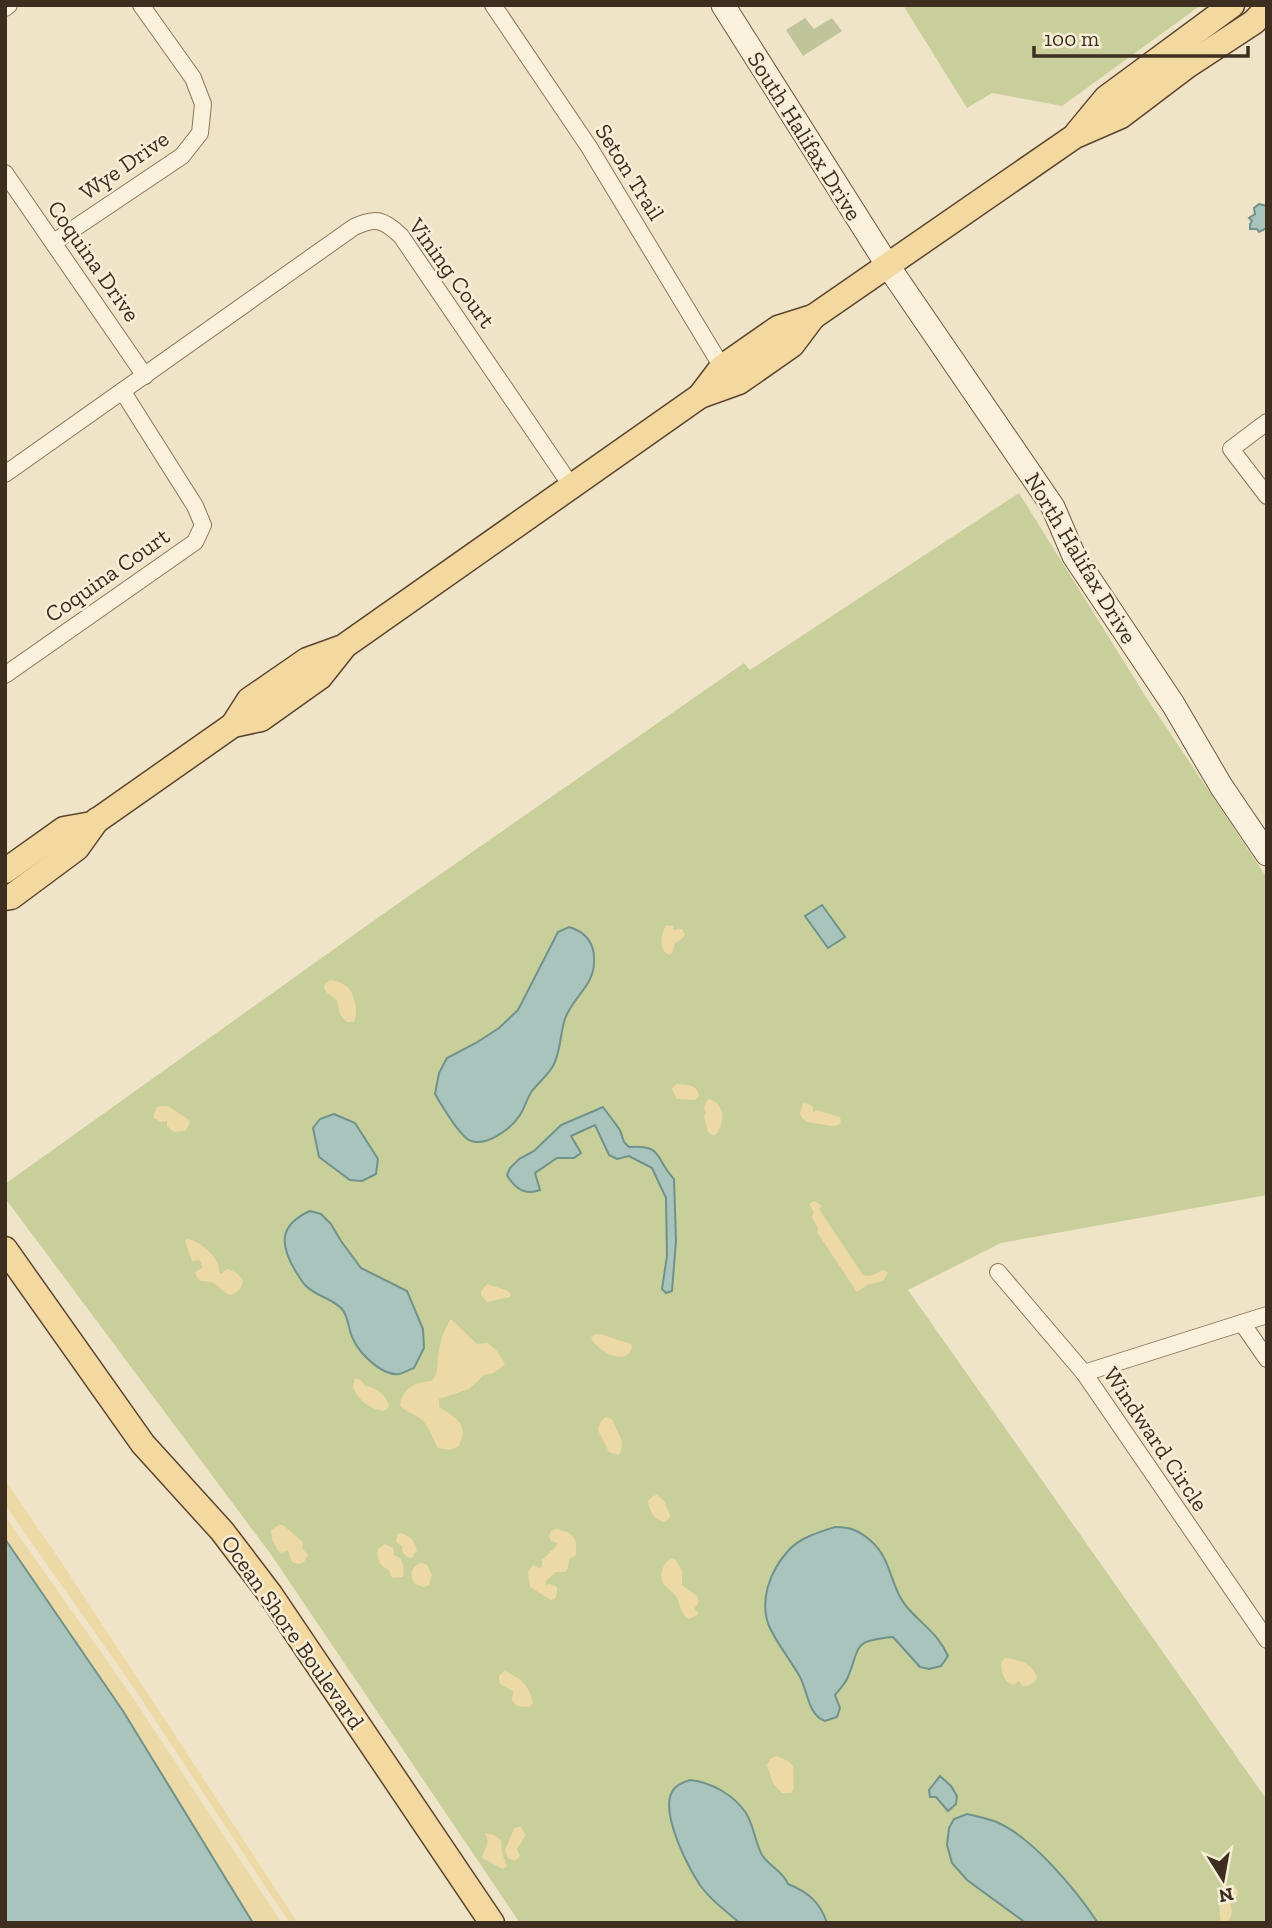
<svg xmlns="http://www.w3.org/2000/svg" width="1272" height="1928" viewBox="0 0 1272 1928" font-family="'Zilla Slab',serif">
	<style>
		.green { fill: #c9cf9b }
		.sand { fill: #ecd9a5 }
		.cemetery { fill: #bfc49a }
		.water { fill: #a9c4bc; stroke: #6f938a; stroke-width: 2 }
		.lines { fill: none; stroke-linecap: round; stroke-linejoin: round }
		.street-casing { stroke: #8d765c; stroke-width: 18 }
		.secondary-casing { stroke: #6f573f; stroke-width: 25 }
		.primary-casing { stroke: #5b4430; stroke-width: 27 }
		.street { stroke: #faf1dc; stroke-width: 16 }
		.secondary { stroke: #faf1dc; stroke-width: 23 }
		.primary { stroke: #f3d9a0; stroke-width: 24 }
		.labels { text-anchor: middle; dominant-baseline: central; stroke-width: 5; stroke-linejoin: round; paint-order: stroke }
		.street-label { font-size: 23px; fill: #3d2e20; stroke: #f7eed8 }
	</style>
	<rect width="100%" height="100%" fill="#f0e4c8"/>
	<g class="green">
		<path d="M903,5H1201L1062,106L992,93L967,108Z"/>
		<path d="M1019,493L1146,697L1267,878V1195L1001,1243L908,1290L1267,1800V1923H520L272,1556L5,1198V1184L383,914L744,663L750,670Z"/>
	</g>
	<g class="sand">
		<path d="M666,925L673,926V930L682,929L685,935L682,939L675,943L672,953L669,955C658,949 661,933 666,925Z"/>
		<path d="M330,980C346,983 352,988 355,1003C356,1011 357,1015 354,1022H347C338,1015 339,1009 337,1000L326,992L324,987L326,983Z"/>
		<path d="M677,1084C687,1085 697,1084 699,1096L695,1100L677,1099L674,1094L672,1088Z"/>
		<path d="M708,1099C726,1103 726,1125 714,1136L708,1132L704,1116L706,1114L704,1107Z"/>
		<path d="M803,1103L809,1104L813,1107V1112L816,1110L840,1117L841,1122L838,1125L832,1126L807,1122L803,1119L800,1114Z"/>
		<path d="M163,1106H168L189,1120L190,1123L185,1131L174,1132L167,1126V1121L161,1122L154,1118V1114L157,1107Z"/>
		<path d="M814,1201L822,1206L819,1209L863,1275L870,1276L884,1270L888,1273L883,1281L867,1285L857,1292L817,1232L818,1228L812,1218L814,1212L809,1204Z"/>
		<path d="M188,1239C201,1242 221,1258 219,1272L221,1274L227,1269L237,1273L243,1280C242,1288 238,1292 231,1295C224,1293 221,1288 215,1284C205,1278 200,1287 195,1272L202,1268V1265L199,1260L192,1261L185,1241Z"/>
		<path d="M487,1284L508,1291L511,1295L510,1297L487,1302L481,1295V1291Z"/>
		<path d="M451,1319L477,1344L488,1343L497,1351L505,1365L493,1373L484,1375L469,1389L439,1399V1407C455,1417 471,1425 458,1447L449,1450L438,1448C432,1438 429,1425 420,1418C413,1414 406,1411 400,1406C402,1388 415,1382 432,1381C438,1373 437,1368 438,1359C439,1345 443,1331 451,1319Z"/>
		<path d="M600,1334L631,1344L632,1347C630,1351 630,1354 625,1356C614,1360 595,1347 591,1338L594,1335Z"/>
		<path d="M355,1378L361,1380L365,1386C376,1387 387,1395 389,1407L384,1411C370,1409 359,1401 353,1388Z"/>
		<path d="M606,1417L612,1419L622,1441L621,1452L618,1455L609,1452L598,1430L600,1422Z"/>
		<path d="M5,1480L60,1560L298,1923H290L268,1891L134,1688L5,1505Z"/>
		<path d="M657,1495L664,1501L670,1515L669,1519L664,1522C654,1519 649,1511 648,1501L653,1496Z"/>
		<path d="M5,1516L129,1692L282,1923H213L5,1632Z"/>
		<path d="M279,1525H283L303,1542L302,1548L308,1555L304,1562L299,1564L292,1562L288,1550L281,1553L278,1551L272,1539L271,1530Z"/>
		<path d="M556,1529C574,1533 577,1536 576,1555L569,1559L568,1568L565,1572H556L546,1581V1585L550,1584L557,1587V1593L555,1599L551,1600L530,1587L528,1572L533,1565L539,1568L542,1567V1560L557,1545V1543L551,1541L549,1537L551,1531Z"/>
		<path d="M400,1533C410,1535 415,1541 417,1550L412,1558L407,1557L403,1553L402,1546L396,1542L397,1535Z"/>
		<path d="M385,1544L393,1548L394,1555L400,1558L403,1565L404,1575L402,1577L393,1578L390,1575L389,1570C380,1567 376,1559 378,1549Z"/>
		<path d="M671,1558L675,1559L682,1570V1585L697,1596L699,1602L694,1609L698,1612V1615L688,1619C679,1612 681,1603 675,1595C672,1591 666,1588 663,1583C659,1574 663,1563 671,1558Z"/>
		<path d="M422,1563L427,1565L432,1575L429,1585L424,1587L415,1584C409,1575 411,1565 422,1563Z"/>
		<path d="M1005,1658C1019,1660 1033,1663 1037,1678C1033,1683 1030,1687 1022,1686L1019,1681L1013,1685C1003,1681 1001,1672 1001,1662Z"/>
		<path d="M505,1671C521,1679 529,1684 533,1703L530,1707L517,1706C508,1697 513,1701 513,1691L500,1684C498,1677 499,1674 505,1671Z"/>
		<path d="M776,1756C801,1764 791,1770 794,1788L791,1793H782L773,1783L767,1765L770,1759Z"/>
		<path d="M517,1827H521L526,1835L517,1849L520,1856L515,1861L508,1858L505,1850L514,1829Z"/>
		<path d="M485,1833L494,1835L501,1840L502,1853L507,1866L503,1869L482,1858L488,1841Z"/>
		<path d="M1229,1885H1234L1238,1891L1237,1896L1230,1902C1233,1910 1233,1923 1221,1923C1219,1908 1217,1895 1229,1885Z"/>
	</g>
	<path class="cemetery" d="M805,18L814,29L832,18L842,31L803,56L786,30Z"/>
	<g class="water">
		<path d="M1259,204L1267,206V228L1259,232L1257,229H1250V224L1252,221L1249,218L1255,214L1254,208Z"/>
		<path d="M822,905L845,937L828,948L805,916Z"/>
		<path d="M569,927C586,932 595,943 594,962C594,986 572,998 565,1019C560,1033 561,1052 553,1066C548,1075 539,1082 532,1091C527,1098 525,1107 520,1115C511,1129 482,1151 466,1138C456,1129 442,1106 435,1094L439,1073L447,1058L476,1043L499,1028L518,1010L558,932Z"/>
		<path d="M603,1107L620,1130L624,1142L629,1147C663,1144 655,1159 674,1179L676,1241L672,1291L666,1293L662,1289L667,1256L666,1198L652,1168L629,1156L617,1159L609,1155L595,1125L571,1136L581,1153L574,1158H557L535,1173L540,1190C525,1196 515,1189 507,1175L510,1168L519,1159L534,1151L561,1125Z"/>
		<path d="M334,1114L355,1123L378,1159L376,1174L362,1181L350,1180L319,1157L313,1128L320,1119Z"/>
		<path d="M310,1211L321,1214L331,1224L341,1241L361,1268L407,1291L423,1329L424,1348L414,1368C410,1369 404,1373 399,1374C382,1376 360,1354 353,1339C348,1330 349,1317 342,1309C332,1298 315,1296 305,1285C302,1282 299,1276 296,1272C279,1244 279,1225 310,1211Z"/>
		<path d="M835,1527C850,1527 858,1530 870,1540C893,1560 889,1585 906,1606C921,1624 938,1633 948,1656L941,1666L929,1669L920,1667L893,1637C853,1641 861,1644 848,1677C845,1684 840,1689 835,1695L840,1708L837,1717L825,1721C808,1715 808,1692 800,1677C790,1659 777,1644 769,1626C759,1600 770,1571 788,1551C799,1538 819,1532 835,1527Z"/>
		<path d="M5,1539L123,1711L253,1923H5Z"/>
		<path d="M940,1776L951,1786L957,1796L956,1804L948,1811L936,1797H930L929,1790Z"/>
		<path d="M690,1780C711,1782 734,1795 746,1813C754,1826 755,1842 762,1855C769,1866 784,1872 788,1884C808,1892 820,1902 827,1923H740C727,1912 713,1902 703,1889C689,1871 660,1813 672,1792C675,1785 683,1782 690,1780Z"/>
		<path d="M967,1814C976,1816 985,1818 994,1821C1031,1835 1076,1890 1098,1923H1026L967,1880L952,1863L947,1845L949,1828L954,1819Z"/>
	</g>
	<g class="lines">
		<defs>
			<g id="street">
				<path d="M493,5L589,147L722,367"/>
				<path d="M5,8L9,5"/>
				<path d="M5,173L145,376"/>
				<path d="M54,242L182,156L200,133L203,104L193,78L141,5"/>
				<path d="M1267,422L1231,449L1267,496"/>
				<path d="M5,474L354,227C376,217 383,219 401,236L572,487"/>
				<path d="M5,675L195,542L203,525L195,506L123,392"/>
				<path d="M998,1272L1084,1373L1267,1640"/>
				<path d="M1242,1323L1267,1359"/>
				<path d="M1084,1373L1267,1315"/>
			</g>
			<path id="secondary" d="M723,5L888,266L1053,507L1074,556L1173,704L1221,786L1267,854"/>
			<g id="primary">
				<path d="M1077,133L1106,98L1232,5"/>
				<path d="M700,396L722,367L778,328L813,317L1075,136L1121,116L1187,66L1254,22L1267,8"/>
				<path d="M233,725L249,700L307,660L343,647L700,396L739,382L792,345L813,317"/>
				<path d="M5,871L64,829L92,824L233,725L261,719L320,677L343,648"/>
				<path d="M5,898L11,897L77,848L97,820"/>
				<path d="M5,1249L143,1444L222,1531L270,1594L492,1923"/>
			</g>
		</defs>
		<use href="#street" class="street-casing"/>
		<use href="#secondary" class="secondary-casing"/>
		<use href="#primary" class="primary-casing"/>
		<use href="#street" class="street"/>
		<use href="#secondary" class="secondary"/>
		<use href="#primary" class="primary"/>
	</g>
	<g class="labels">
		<g class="street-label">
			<text transform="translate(805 136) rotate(58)">South Halifax Drive</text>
			<text transform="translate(124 165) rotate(-35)">Wye Drive</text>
			<text transform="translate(630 172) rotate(58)">Seton Trail</text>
			<text transform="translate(94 261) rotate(55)">Coquina Drive</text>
			<text transform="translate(452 273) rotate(54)">Vining Court</text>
			<text transform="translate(1081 558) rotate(59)">North Halifax Drive</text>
			<text transform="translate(107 575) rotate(-35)">Coquina Court</text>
			<text transform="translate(1156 1439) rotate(56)">Windward Circle</text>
			<text transform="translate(293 1632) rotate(55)">Ocean Shore Boulevard</text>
		</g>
	</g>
	<rect width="1272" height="1928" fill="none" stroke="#3d2e20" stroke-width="14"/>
	<g transform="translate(1223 1879) rotate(169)" stroke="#f7eed8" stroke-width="5" paint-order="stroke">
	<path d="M0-5L12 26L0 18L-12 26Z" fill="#3d2e20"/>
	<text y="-10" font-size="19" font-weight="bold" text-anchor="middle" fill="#3d2e20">N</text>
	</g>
	<path d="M1034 46v10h214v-10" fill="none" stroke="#3d2e20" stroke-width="3.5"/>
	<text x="1044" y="46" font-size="21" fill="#3d2e20" stroke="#f7eed8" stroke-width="5" paint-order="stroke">100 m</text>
</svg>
